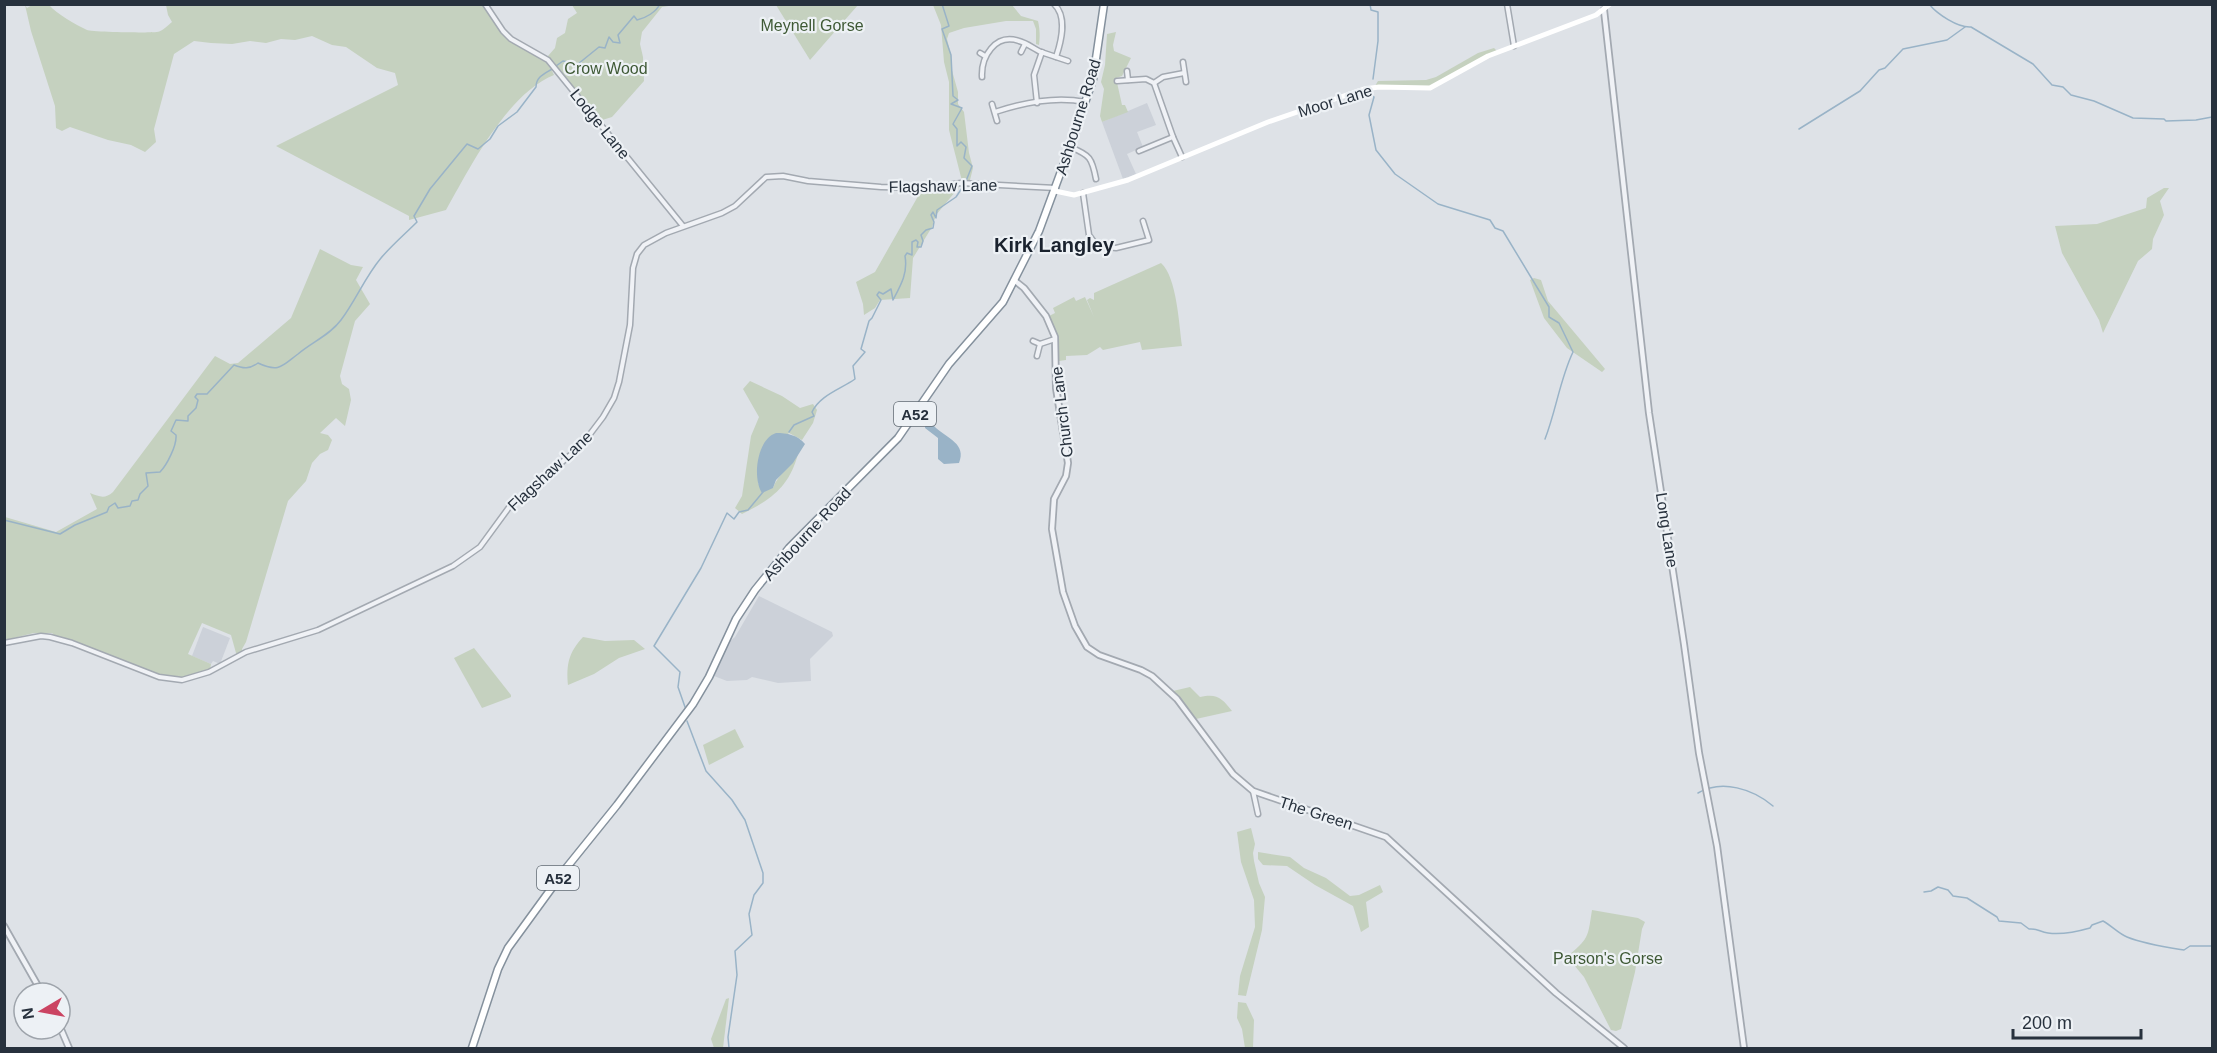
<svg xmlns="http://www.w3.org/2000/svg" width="2217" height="1053" viewBox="0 0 2217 1053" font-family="Helvetica,sans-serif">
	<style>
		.built { fill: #ccd1d9 }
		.green { fill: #c5d1bf }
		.water { fill: #99b3c7 }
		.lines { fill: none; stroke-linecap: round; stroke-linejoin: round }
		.stream { stroke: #99b3c7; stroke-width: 1.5 }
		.minor-casing { stroke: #a3a9b1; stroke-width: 7 }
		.tertiary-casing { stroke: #a3a9b1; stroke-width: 8 }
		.trunk-casing { stroke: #85919d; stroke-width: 9 }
		.minor { stroke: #f0f2f6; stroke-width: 4 }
		.tertiary { stroke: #f0f2f6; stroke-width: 4.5 }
		.secondary { stroke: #fff; stroke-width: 5 }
		.trunk { stroke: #fff; stroke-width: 6 }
		.labels { text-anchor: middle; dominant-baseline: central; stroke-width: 4.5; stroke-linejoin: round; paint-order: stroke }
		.shield { fill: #edf1f5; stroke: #626b74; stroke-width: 1.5 }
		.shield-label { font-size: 15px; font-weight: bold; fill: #27313d }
		.park-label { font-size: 16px; fill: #3e5935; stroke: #edf1f5 }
		.street-label { font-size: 16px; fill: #27313d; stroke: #edf1f5 }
		.quarter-label { font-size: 20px; font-weight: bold; fill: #1a222e; stroke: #edf1f5 }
	</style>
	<rect width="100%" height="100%" fill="#dee2e7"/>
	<g class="built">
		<path d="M1147,103L1156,125L1137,132L1143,147L1127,154L1136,174L1123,179L1102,122Z"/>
		<path d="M759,596L832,632L833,636L810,659L811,681L778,683L752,677L747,680L727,681L714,676L729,642L735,637Z"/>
		<path d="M203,627L230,638L220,664L213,661L211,664L192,656Z"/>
	</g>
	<g class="green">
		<path d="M25,5L27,8L32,5H49C57,14 76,25 87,30C91,32 151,33 157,32C163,31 168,25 172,22L168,15L166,5H484C492,17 499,30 510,39C527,53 545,53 554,75C507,94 470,167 446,210L409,220V216L276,146L398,85L395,73L377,68L346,47L332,45L312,36L295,40L281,39L266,43L250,41L232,44L211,43L194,41L174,54L154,129L156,142L145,152L131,145L108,140L70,127L62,131L56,128L55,106L31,31Z"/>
		<path d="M572,5H675L662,7L642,32L640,44L643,57L644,81L612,117L599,121L553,61L550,60L548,56L555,48L557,38L565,33L568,19L577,13Z"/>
		<path d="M776,5H858L810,60Z"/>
		<path d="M933,5H1012L1021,16L1038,21C1040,30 1040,36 1039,45L1036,44V29L1033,21H1006L964,28L949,33L947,39L951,55V67L958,92V104L964,112L969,153L973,168L970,180L962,181L949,130V82L944,62L941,25Z"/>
		<path d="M1116,32L1113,45L1114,51L1131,58L1122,76L1116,78L1122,105H1125L1128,112L1102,122L1100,116L1104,89L1101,82L1105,65L1107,34Z"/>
		<path d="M1494,48L1497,51L1433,85L1425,87L1375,86L1378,81L1426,80L1436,77L1478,53Z"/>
		<path d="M960,186L936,215L932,227L913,258L910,298L880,300L875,308L864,315L863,304L856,282L875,272L921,191Z"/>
		<path d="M2164,188H2169L2160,201L2164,215L2153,239L2152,249L2138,261L2103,333L2099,320L2062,253L2055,226L2097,224L2146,208L2147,198Z"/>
		<path d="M320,249L351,265L363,267L356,280L370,304L355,321L340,376L342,384L349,389L351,400L345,426L336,418L320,433L328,435L332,440L328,450L320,454L312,463L306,481L288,501L246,642L242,649L243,652L238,655L236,653L231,635L202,623L188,654L211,664L210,670L187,678H167L57,638L52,633H34L5,640V517L56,532L97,509L90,493C100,497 105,499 113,492L215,356L230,364L238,363L291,318Z"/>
		<path d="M1161,263C1177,277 1179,325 1182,346L1142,350L1140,342L1103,350L1100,347L1087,355L1066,356V360L1059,361L1057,335L1049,316L1055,313L1053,308L1074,297L1076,301L1085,297L1094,317L1087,300L1090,298L1094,300V293Z"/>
		<path d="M1534,278L1541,280L1548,301L1605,369L1602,372L1567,348L1544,318L1530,280Z"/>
		<path d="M750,381L782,396L800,408L813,404L817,410L813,423L802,440L789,433L759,460L758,484L773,488C778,474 791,466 798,454C789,487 772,499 742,514L735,508L742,496L751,436L759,417L743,389Z"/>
		<path d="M583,637L605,641L634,640L645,649L619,658L594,674L568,685C566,664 569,652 583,637Z"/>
		<path d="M474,648L511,695V697L482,708L454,658Z"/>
		<path d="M1190,687L1200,697C1217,693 1222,698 1232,711L1196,719L1173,691Z"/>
		<path d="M735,729L744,747L709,765L703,745Z"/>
		<path d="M1251,828L1255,844L1253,853L1254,861L1259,883L1265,897L1262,930L1246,996L1238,995L1240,976L1255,927L1254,900L1241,862L1237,832Z"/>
		<path d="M1258,852L1290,857L1304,868L1326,878L1350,896L1359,895L1380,885L1383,892L1366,902L1369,927L1361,932L1353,906L1315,885L1287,866L1263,865L1258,859Z"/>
		<path d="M1592,910L1638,918L1645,922L1642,929L1635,972L1621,1029L1616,1031L1611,1030L1584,977L1574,965L1570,954C1590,938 1588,934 1592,910Z"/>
		<path d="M729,998L723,1048H714L711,1039L726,999Z"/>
		<path d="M1238,1002L1246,1003L1254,1020L1253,1048H1245L1242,1029L1237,1018Z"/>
	</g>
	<g class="water">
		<path d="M929,415C931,420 932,424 936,428C947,438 967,444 959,463L944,464L938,459V438L925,428L926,418Z"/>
		<path d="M776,433C787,433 798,435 805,444L793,463L776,480L773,488L762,493C752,478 757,439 776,433Z"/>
	</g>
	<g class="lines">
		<g class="stream">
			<path d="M942,4L949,26L942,29L951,55L953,96L958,100L951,104L962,108L953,124L957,129V146L961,142L966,147L964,158L972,166L966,181"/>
			<path d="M1370,4L1371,10L1378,12V41L1373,79"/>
			<path d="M1929,4C1937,14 1958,28 1971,27L2033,64L2052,85L2063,87L2071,95L2094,101L2133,118L2164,119L2166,121L2196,120L2212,117"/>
			<path d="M556,66L563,61L578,64L599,47L605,48L609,37L613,42L620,43L618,35L634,16L637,20C646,18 656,12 660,4"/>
			<path d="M1371,94L1374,97L1369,115L1376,150L1395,174L1438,204L1490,220L1495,228L1503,231L1549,307V317L1559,323L1573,352C1560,379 1556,411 1545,439"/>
			<path d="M1799,129L1860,91L1879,70L1885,68L1903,49L1947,40L1965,27"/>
			<path d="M789,432L794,425L814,416L812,412C820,395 841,389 855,379L853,366L865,352L861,349L869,321L872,318L881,300L877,295L879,292L883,294L891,289L893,300C901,285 908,273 905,256L907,253L912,255V242L916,240L918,242L917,247H921L923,241L921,235L926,230L933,228L934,222L931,215L933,212L936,218L937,210L956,197L964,185"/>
			<path d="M4,520L60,534L75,525L107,512L109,507L115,503L118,508L130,506L132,501L138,500L140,494L148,486L146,473L160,472C167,465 177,445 176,435L171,431L176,420L188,421V416L196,408L198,400L195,397L197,394H207L234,365C244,369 249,369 258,363C279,373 282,366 298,354C312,342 330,335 341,320C356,300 365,277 381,258C392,245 405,234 417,222L414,216L430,189L467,144L478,149L490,139L498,126L517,112L536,87C536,77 544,74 552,69"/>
			<path d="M685,707L678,687L680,672L654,646L701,568L727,513L734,519L739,512L748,510L763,492"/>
			<path d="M687,721L706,771L732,800L745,820L763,873V883L754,895L749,914L752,935L735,951L737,975L728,1037L729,1048"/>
			<path d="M1698,793C1722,779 1753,789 1773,806"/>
			<path d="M1924,892L1931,891L1938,887L1948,890L1953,896L1967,898L1997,917L1999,921L2021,923L2029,929C2037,928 2040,932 2048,933C2062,935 2076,932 2090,928L2092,925L2103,921C2112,926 2119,934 2127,937C2144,944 2165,947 2184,950L2190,946H2212"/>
		</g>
		<defs>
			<g id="minor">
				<path d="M485,4L503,31L511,39L548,60L683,226"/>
				<path d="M1054,4C1068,17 1061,42 1056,57"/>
				<path d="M1507,4L1514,46"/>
				<path d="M1021,52L1025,44"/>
				<path d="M980,53L985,56"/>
				<path d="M1183,62L1186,82"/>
				<path d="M1127,71L1128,80"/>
				<path d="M982,77C981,57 995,33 1019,41C1027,43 1034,49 1041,52C1050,55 1059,58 1068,61"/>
				<path d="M1117,81L1146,79L1154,83L1173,137"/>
				<path d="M1154,83L1163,77L1184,73"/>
				<path d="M1037,103L1034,75L1042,52"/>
				<path d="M992,104L997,121"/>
				<path d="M995,112C1022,103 1056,96 1085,102"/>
				<path d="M1070,147C1090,155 1092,158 1096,179"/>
				<path d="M1139,151L1173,137L1182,157"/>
				<path d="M1083,193L1089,235L1097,246L1116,248L1149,240L1143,221"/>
				<path d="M1033,341L1040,344"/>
				<path d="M1037,356L1040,344L1055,339"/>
				<path d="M4,643L41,636L50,637L72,643L159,677L182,680L209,672L246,652L318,630L453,566L480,547L510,506L581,446L603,417L614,398L619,382L630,325L633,268L637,254L644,245L666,233L722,213L735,206L766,177L783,176L808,181L881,187L926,188L961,183L1056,188"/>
				<path d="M1253,791L1258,814"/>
			</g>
			<g id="tertiary">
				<path d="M1604,10L1649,413L1684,644L1699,753L1717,846L1744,1048"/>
				<path d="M1014,280L1024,288L1046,316L1055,337L1056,388L1068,463L1066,476L1054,499L1052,529L1063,592L1075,626L1087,647L1099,655L1141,670L1152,676L1177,699L1233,774L1253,791L1386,837L1556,993L1624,1048"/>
				<path d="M4,926L42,993"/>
				<path d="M60,1027L69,1048"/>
			</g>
			<path id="trunk" d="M472,1048L498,969L508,948L567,867L617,805L693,704L709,677L736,619L755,590L789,548L898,438L949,364L1003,302L1039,231L1070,147L1093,79L1104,4"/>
		</defs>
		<use href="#minor" class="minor-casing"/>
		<use href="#tertiary" class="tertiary-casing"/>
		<use href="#trunk" class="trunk-casing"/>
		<use href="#minor" class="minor"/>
		<use href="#tertiary" class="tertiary"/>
		<path class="secondary" d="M1055,191L1074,195L1128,180L1268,122L1364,89L1379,87L1430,88L1488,56L1596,15L1610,4"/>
		<use href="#trunk" class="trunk"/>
	</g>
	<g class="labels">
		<g class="shield">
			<rect x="894" y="402" width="42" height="24" rx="4.5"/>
			<rect x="537" y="866" width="42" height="24" rx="4.5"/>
		</g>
		<g class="shield-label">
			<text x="915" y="414">A52</text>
			<text x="558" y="878">A52</text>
		</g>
		<g class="park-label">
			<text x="812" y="25">Meynell Gorse</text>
			<text x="606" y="68">Crow Wood</text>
			<text x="1608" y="958">Parson's Gorse</text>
		</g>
		<g class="street-label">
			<text transform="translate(1335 101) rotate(-17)">Moor Lane</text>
			<text transform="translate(1078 117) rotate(-73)">Ashbourne Road</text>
			<text transform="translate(600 124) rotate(51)">Lodge Lane</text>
			<text transform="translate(943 186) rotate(-1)">Flagshaw Lane</text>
			<text transform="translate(1062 412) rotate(-97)">Church Lane</text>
			<text transform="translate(550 471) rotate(-43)">Flagshaw Lane</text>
			<text transform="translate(1667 530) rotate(81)">Long Lane</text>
			<text transform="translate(807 534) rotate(-47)">Ashbourne Road</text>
			<text transform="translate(1316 813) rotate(18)">The Green</text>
		</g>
		<g class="quarter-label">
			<text x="1054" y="245">Kirk Langley</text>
		</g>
	</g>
	<rect width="2217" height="1053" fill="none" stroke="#27313d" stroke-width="12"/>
	<g transform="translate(42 1011) rotate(260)"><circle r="28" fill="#edf1f5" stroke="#9ea4ab" stroke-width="1.5"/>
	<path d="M0-4.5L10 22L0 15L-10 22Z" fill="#cb4462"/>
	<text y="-9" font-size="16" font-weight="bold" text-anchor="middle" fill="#27313d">N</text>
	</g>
	<path d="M2013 1029v9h128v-9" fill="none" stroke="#27313d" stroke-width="3"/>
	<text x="2022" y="1029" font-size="18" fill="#27313d" stroke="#edf1f5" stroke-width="4.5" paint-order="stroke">200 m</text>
</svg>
